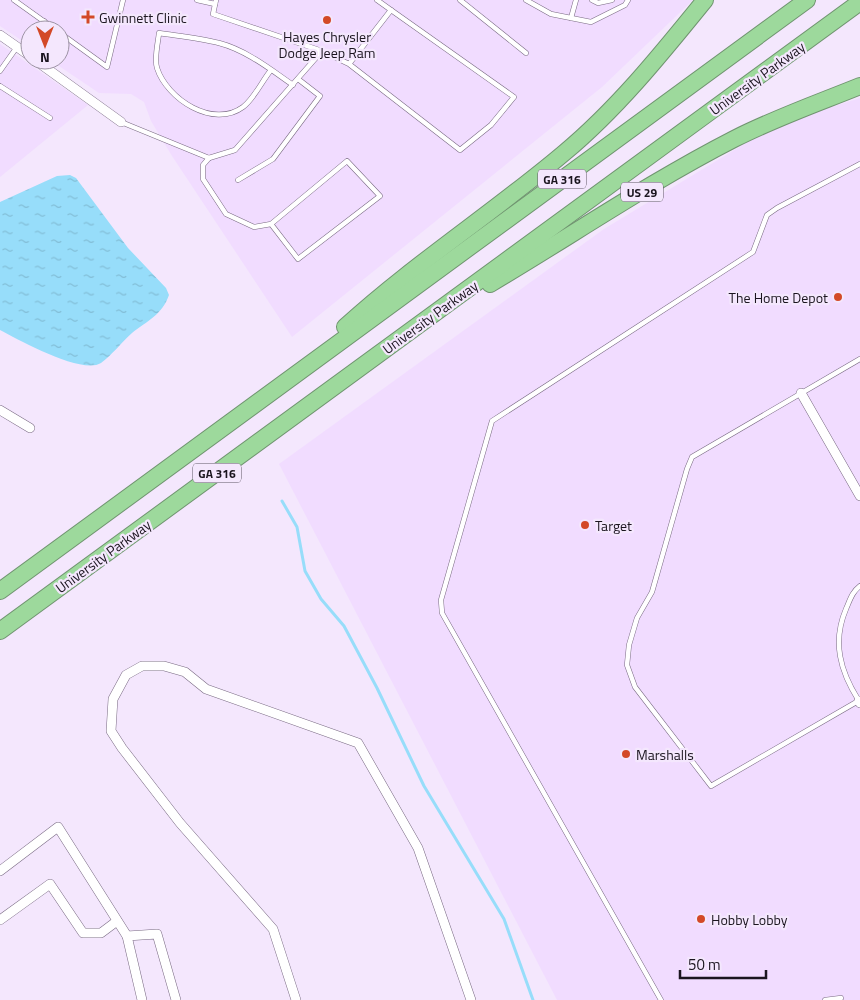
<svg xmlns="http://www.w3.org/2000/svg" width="860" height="1000" viewBox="0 0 860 1000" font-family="'Titillium Web',sans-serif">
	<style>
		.built { fill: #f1dcff }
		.water { fill: url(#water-ripples) }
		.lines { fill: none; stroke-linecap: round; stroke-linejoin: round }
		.stream { stroke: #97ddfa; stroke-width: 3 }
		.service-casing { stroke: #796a83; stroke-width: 5.5 }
		.minor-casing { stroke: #796a83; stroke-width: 10 }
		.motorway-casing { stroke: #709470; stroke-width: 18 }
		.service { stroke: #fff; stroke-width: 4.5 }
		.minor { stroke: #fff; stroke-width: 9 }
		.motorway { stroke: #9dd99c; stroke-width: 16 }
		.poi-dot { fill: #d34927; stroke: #f4e7fd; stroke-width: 2 }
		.labels { text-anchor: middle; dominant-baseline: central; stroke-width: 4.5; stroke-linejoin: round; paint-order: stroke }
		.shield { fill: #f4e7fd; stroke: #5c5462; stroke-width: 1 }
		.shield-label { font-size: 12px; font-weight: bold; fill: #1b151f }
		.poi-label { font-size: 14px; fill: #1b151f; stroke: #f4e7fd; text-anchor: start }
		.street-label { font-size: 14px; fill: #1b151f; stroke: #f4e7fd }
	</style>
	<defs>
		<pattern id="water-ripples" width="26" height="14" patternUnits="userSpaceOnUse" patternTransform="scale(1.25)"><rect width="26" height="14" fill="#97ddfa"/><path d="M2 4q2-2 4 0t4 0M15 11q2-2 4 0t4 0" fill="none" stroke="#82bdd6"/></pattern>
	</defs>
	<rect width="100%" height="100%" fill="#f4e7fd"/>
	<g class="built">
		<path d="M0,0H693L602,87L292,337L172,156L151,121L144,102L131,94L99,93L50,60H60V30H30V46L0,26Z"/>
		<path d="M0,44L88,105L0,177Z"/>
		<path d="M860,98V1000H557L279,464L604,229L777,124Z"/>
	</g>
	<path class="water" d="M70,175L76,178L128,248L166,288L169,295C162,315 147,321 132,333C122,342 112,355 101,363C82,375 19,340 0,330V202L57,176Z"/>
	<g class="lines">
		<path class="stream" d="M282,501L297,527L305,571L321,599L344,626L377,688L424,786L504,919L533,1000"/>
		<defs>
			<g id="service">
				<path d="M14,0L56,30"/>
				<path d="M197,0L215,4"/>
				<path d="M216,0L213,14L322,51"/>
				<path d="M377,0L391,10"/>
				<path d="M460,0L526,53"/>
				<path d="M526,0L551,14L591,22L625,5L628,0"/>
				<path d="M592,0L598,3L612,0"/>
				<path d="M571,18L576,0"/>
				<path d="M39,30L44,21"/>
				<path d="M60,33L107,67L123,0"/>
				<path d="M25,52L30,44"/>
				<path d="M271,70C262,81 254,99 243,107C213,129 167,99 157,68C154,58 158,43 159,33C179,36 200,38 219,43C246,50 270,69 293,85"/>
				<path d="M0,71L17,47"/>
				<path d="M0,86L50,118"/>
				<path d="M121,122L209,158L235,150L322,51L349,64L460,150L491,125L514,97L391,10L349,64"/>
				<path d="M209,158L203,165V179L226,214L254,227L271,224L347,161L380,196L298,259L271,224"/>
				<path d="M238,180L273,159L320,96L298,79"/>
				<path d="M860,700L711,786L635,687L627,665L629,645L637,618L652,592L687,469L692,457L860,359"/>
				<path d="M859,701C840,671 832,642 846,609C850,600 852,592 860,586"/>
				<path d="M661,1000L442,613L441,600L492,421L753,252L767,215L777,208L860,164"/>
				<path d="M825,1000L841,998"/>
			</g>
			<g id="minor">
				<path d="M0,35L30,56"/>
				<path d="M35,60L121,122"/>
				<path d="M801,393L860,496"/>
				<path d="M0,410L30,428"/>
				<path d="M859,701L860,703"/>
				<path d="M0,871L58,827L127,936L142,1000"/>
				<path d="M0,920L50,884L83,933H101L117,921"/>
				<path d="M127,936L157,934L176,1000"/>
				<path d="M296,1000L273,929L180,823L122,748L111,731L113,699L126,675L142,666H164L185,672L206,689L358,743L418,848L471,1000"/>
			</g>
			<g id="motorway">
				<path d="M490,284C571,236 650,182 734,139C775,118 818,103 860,86"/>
				<path d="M345,327C414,264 493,213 564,153C617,109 662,53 705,0"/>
				<path d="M0,591L807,0"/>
				<path d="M0,631L860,2"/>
			</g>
		</defs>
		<use href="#service" class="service-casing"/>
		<use href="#minor" class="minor-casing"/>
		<use href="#motorway" class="motorway-casing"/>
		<use href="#service" class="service"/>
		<use href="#minor" class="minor"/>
		<use href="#motorway" class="motorway"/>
	</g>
	<g class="poi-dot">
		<path d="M85.5 9.5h5v5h5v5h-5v5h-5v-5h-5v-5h5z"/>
		<circle cx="327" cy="20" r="5"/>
		<circle cx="838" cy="297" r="5"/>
		<circle cx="585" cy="525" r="5"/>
		<circle cx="626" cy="754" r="5"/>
		<circle cx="701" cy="919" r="5"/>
	</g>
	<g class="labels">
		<g class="shield">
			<rect x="538" y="169.5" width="48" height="19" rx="4"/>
			<rect x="621" y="182.5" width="42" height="19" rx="4"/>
			<rect x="193" y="463.5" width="48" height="19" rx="4"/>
		</g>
		<g class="shield-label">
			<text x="562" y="179">GA 316</text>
			<text x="642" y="192">US 29</text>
			<text x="217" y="473">GA 316</text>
		</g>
		<g class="poi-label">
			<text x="99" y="17">Gwinnett Clinic</text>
			<text x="327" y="36" text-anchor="middle">Hayes Chrysler<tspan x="327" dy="16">Dodge Jeep Ram</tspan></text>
			<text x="828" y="297" text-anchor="end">The Home Depot</text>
			<text x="595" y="525">Target</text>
			<text x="636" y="754">Marshalls</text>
			<text x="711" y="919">Hobby Lobby</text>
		</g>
		<g class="street-label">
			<text transform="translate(757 78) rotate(-36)">University Parkway</text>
			<text transform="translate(430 317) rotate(-36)">University Parkway</text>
			<text transform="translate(103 556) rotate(-36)">University Parkway</text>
		</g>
	</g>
	<g transform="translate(45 45) rotate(180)"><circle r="24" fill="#f4e7fd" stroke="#9d93a4"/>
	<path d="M0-4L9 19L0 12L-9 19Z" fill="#d34927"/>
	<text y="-8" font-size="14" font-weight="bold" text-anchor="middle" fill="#1b151f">N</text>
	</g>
	<path d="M680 970v8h86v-8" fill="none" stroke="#1b151f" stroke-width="2.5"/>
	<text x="688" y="970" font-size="15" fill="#1b151f" stroke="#f4e7fd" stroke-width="4" paint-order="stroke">50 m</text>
</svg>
